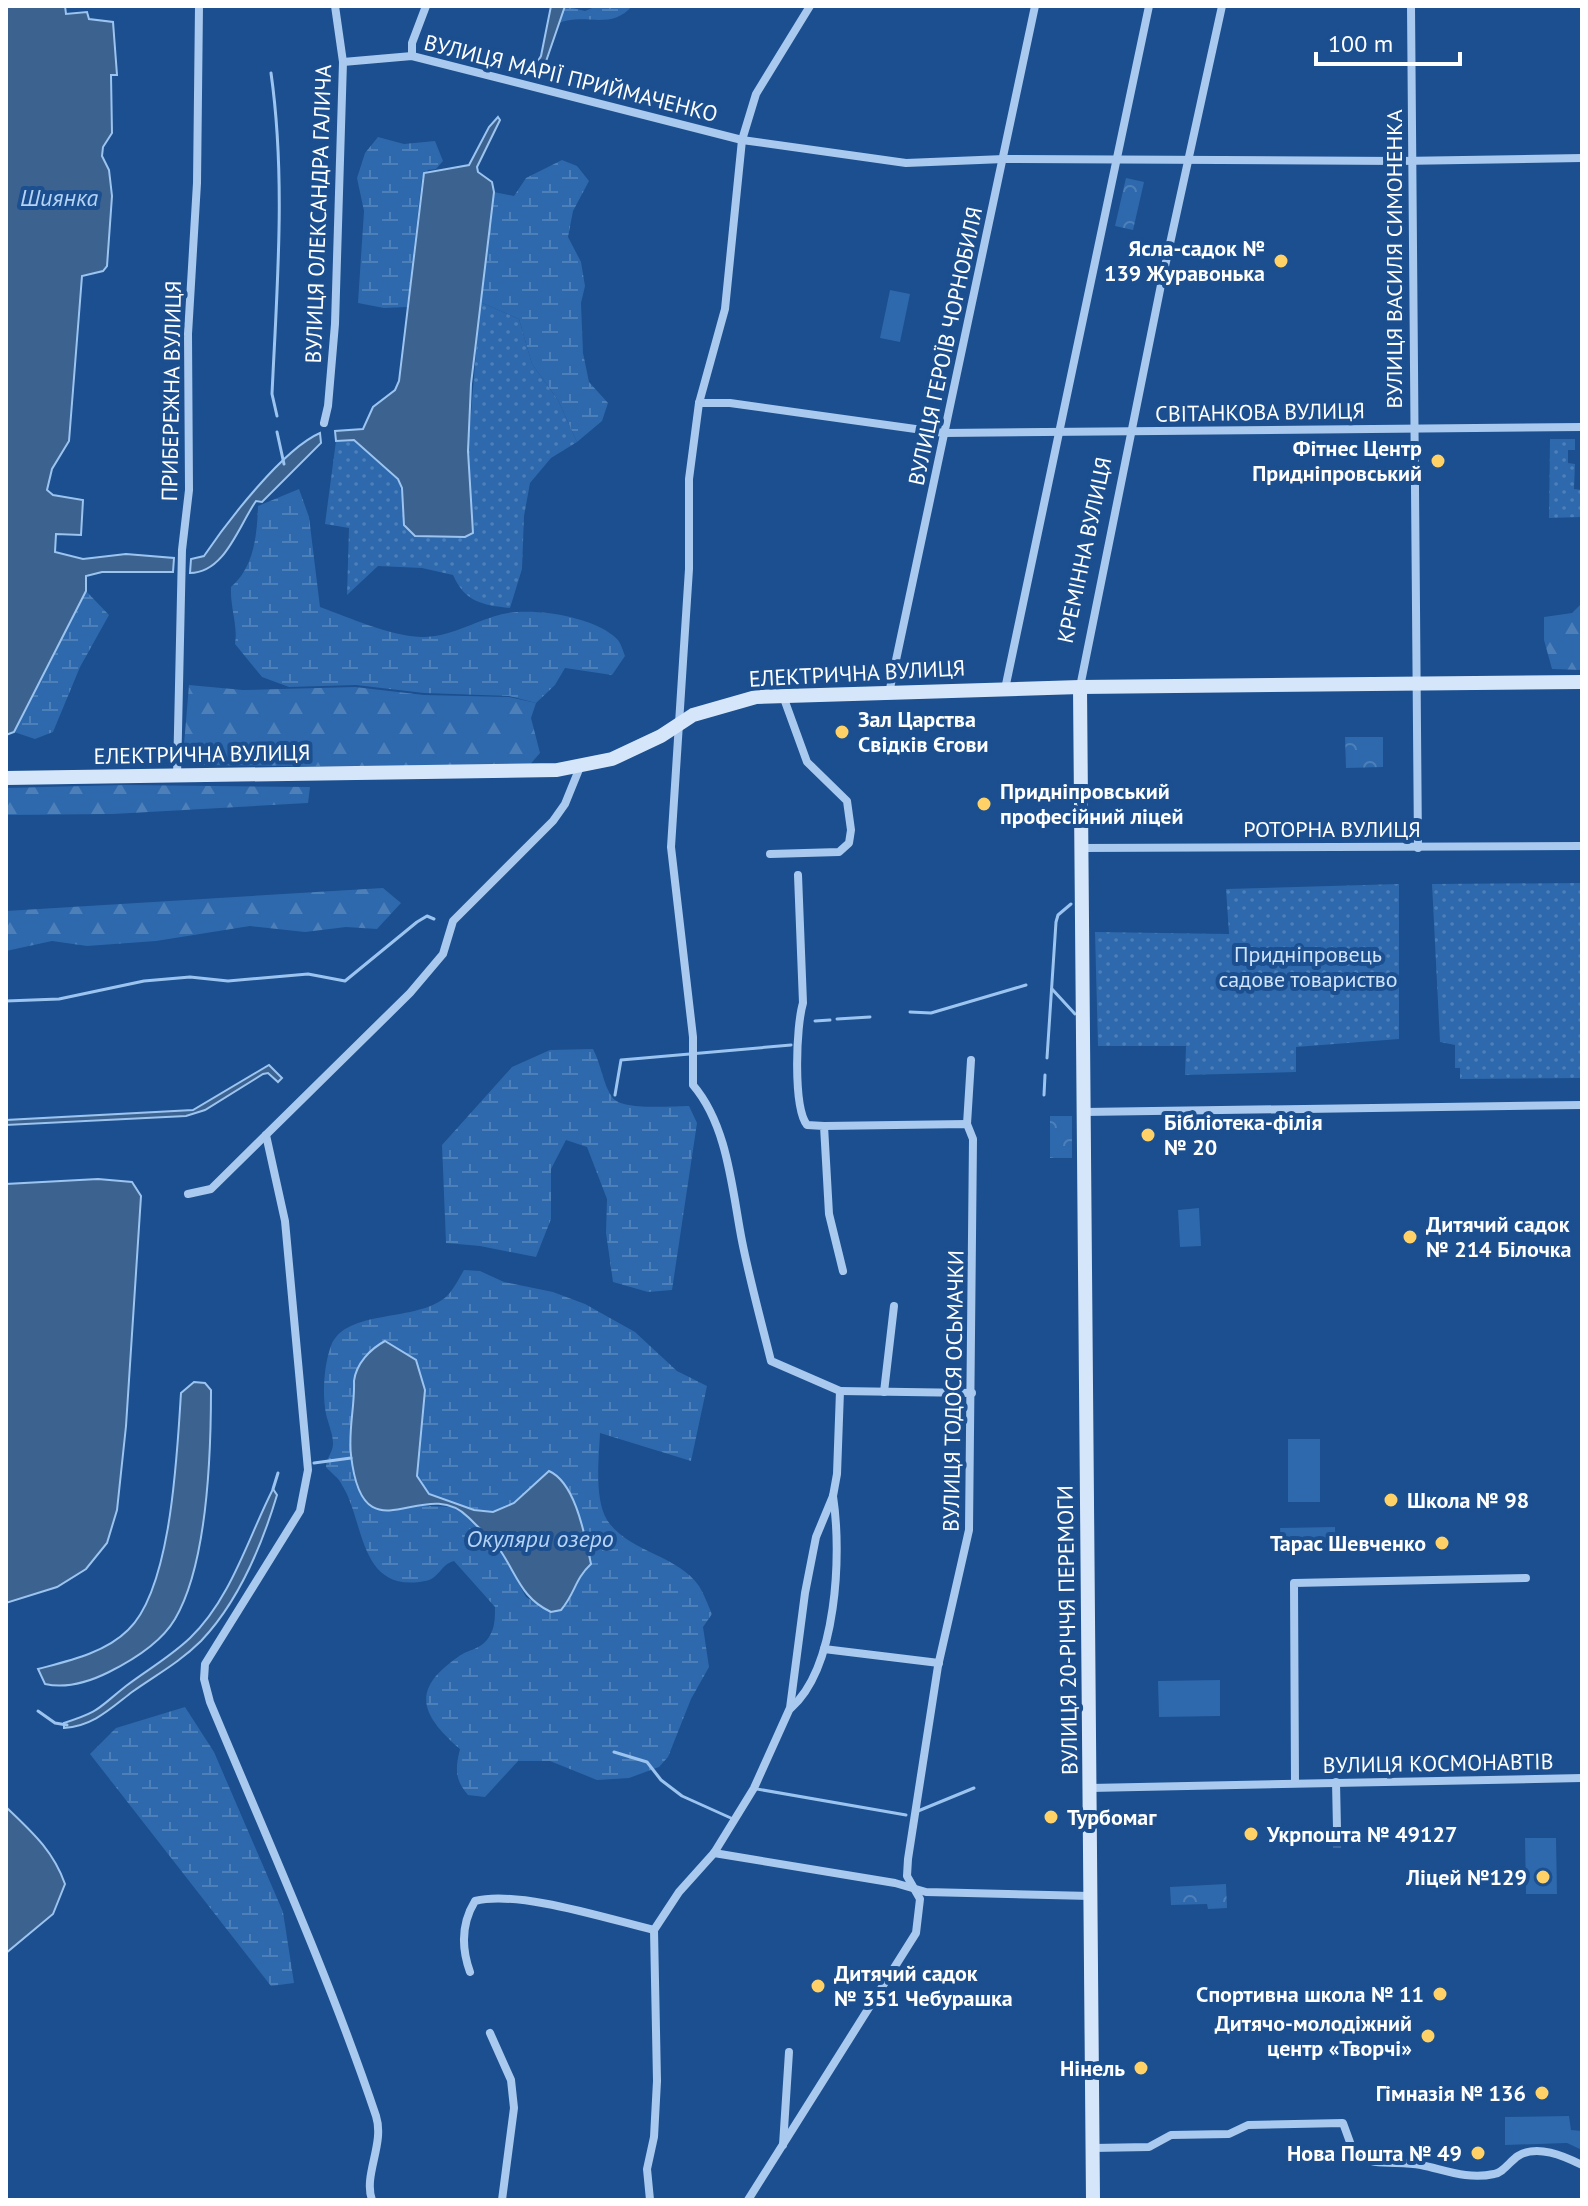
<svg xmlns="http://www.w3.org/2000/svg" width="1588" height="2206" viewBox="0 0 1588 2206" font-family="'PT Sans',sans-serif">
	<style>
		.grass { fill: url(#grass-dots) }
		.forest { fill: url(#forest-firs) }
		.wetland { fill: url(#wetland-marsh); fill-rule: evenodd }
		.park { fill: url(#park-crowns) }
		.pitch { fill: #2e69ad }
		.water { fill: #3c6290; stroke: #9cc4f0; stroke-width: 2 }
		.lines { fill: none; stroke-linecap: round; stroke-linejoin: round }
		.stream { stroke: #9cc4f0; stroke-width: 3 }
		.street-tunnel { stroke: #3d69a0; stroke-width: 8; stroke-dasharray: 8 4; stroke-linecap: butt }
		.street { stroke: #a9c9ee; stroke-width: 8 }
		.secondary { stroke: #d6e6fa; stroke-width: 14 }
		.poi-dot { fill: #ffd166; stroke: #1b4f8f; stroke-width: 3 }
		.labels { text-anchor: middle; dominant-baseline: central; stroke-width: 8; stroke-linejoin: round; paint-order: stroke }
		.street-label { font-size: 22px; fill: #fff; stroke: #1b4f8f }
		.poi-label { font-size: 22px; font-weight: bold; fill: #fff; stroke: #1b4f8f; text-anchor: end }
		.park-label { font-size: 22px; fill: #cfe3fa; stroke: #1b4f8f }
		.water-label { font-size: 24px; font-style: italic; fill: #b5d3f5; stroke: #1b4f8f }
	</style>
	<defs>
		<pattern id="grass-dots" width="8" height="8" patternUnits="userSpaceOnUse" patternTransform="scale(2)"><rect width="8" height="8" fill="#2e69ad"/><path d="M2 2h.1M6 6h.1" fill="none" stroke="#4d80b9" stroke-width="1.8" stroke-linecap="round"/></pattern>
		<pattern id="forest-firs" width="22" height="20" patternUnits="userSpaceOnUse" patternTransform="scale(2)"><rect width="22" height="20" fill="#2e69ad"/><path d="M5 1l3.5 6h-7zM16 11l3.5 6h-7z" fill="#4d80b9"/></pattern>
		<pattern id="wetland-marsh" width="20" height="14" patternUnits="userSpaceOnUse" patternTransform="scale(2)"><rect width="20" height="14" fill="#2e69ad"/><path d="M1 5h8M5 5V1M11 12h8M15 12V8" fill="none" stroke="#4d80b9"/></pattern>
		<pattern id="park-crowns" width="20" height="18" patternUnits="userSpaceOnUse" patternTransform="scale(2)"><rect width="20" height="18" fill="#2e69ad"/><path d="M2 6a3 3 0 1 1 6 0M12 15a3 3 0 1 1 6 0" fill="none" stroke="#4d80b9"/></pattern>
	</defs>
	<rect width="100%" height="100%" fill="#1b4f8f"/>
	<g class="grass">
		<path d="M480,302L519,319L532,364L558,400L577,442L551,458L530,483L524,516L522,569L510,608C482,605 465,602 453,575L422,568L378,566L347,595L349,528L325,524L336,441L354,440L398,479L404,502L473,533L468,451Z"/>
		<path d="M1550,439H1575V450H1568V463L1575,464L1574,489L1582,490V517L1549,518Z"/>
		<path d="M1582,883V1078L1460,1079V1068H1455V1045L1440,1042L1432,884Z"/>
		<path d="M1399,884V1039L1296,1047V1072L1185,1075L1186,1046H1098L1095,932L1229,934L1226,889Z"/>
	</g>
	<g class="forest">
		<path d="M1582,603V670L1552,669L1544,640V617L1572,613Z"/>
		<path d="M189,685L243,690L355,687L424,695L509,697L536,703L531,718L540,753L527,768L196,765L184,745Z"/>
		<path d="M125,785L310,787L308,803L113,814L6,815V788Z"/>
		<path d="M383,888L401,903L377,929L346,927L305,932L250,926L156,941L87,946L52,941L6,951V911Z"/>
	</g>
	<g class="wetland">
		<path d="M565,6L585,11L597,6H632C610,32 583,11 557,24Z"/>
		<path d="M378,137L404,144L435,141L443,161L436,169L428,170L422,178L407,307L384,308L358,303L364,211L357,178L365,153Z"/>
		<path d="M562,160L577,166L589,181L573,211L568,237L581,262L585,286L581,303L583,353L589,382L608,403L602,421L577,442L558,400L532,364L519,319L480,302L494,192L514,196L526,178Z"/>
		<path d="M299,489L309,517L320,607C353,619 387,635 421,637C448,638 473,622 499,615C528,606 595,616 617,639C621,643 623,651 625,656L612,675L565,668L555,685L536,703L509,696L424,693L356,685L289,687L262,677L235,644C238,624 230,608 231,587C254,567 257,536 258,506Z"/>
		<path d="M86,591L109,615L80,667L53,732L35,739L14,732Z"/>
		<path d="M593,1049C601,1064 603,1084 612,1097C621,1111 673,1106 689,1106L697,1123L672,1290L648,1292L613,1282L606,1233L607,1199L587,1147L566,1140L551,1169V1219L536,1257L480,1246L446,1243L442,1145L512,1067L550,1050Z"/>
		<path d="M464,1270L480,1271L504,1282L553,1292L585,1304L635,1332L677,1371L707,1386L691,1461L600,1433C599,1458 594,1498 607,1520C628,1552 678,1555 699,1586C704,1594 708,1605 712,1614L703,1627L709,1667L691,1699L668,1757L659,1767L629,1778L597,1780L550,1761H518L485,1797L468,1795C455,1780 455,1769 460,1749C421,1715 410,1690 458,1657C468,1649 481,1650 489,1637C495,1628 495,1618 495,1607L454,1561C441,1564 439,1579 425,1581C358,1594 365,1521 342,1485C339,1478 331,1473 326,1467C326,1458 333,1452 333,1444C333,1434 328,1423 326,1414C322,1394 324,1364 331,1346C345,1308 418,1323 447,1296C454,1289 459,1278 464,1270ZM354,1381L425,1390L417,1476L429,1494L474,1510L493,1512L514,1503L550,1472C573,1482 589,1543 589,1568L577,1575L573,1593L561,1610L551,1612L526,1597L500,1550L467,1516L453,1507L368,1503C342,1456 356,1432 354,1381Z"/>
		<path d="M185,1707L214,1752L283,1912L294,1983L271,1986L90,1754L116,1728Z"/>
	</g>
	<g class="park">
		<path d="M1126,178L1144,182L1133,230L1115,226Z"/>
		<path d="M1383,737V767L1346,768L1345,737Z"/>
		<rect x="1050" y="1116" width="22" height="42"/>
		<path d="M1226,1884L1227,1908L1208,1909L1207,1904L1171,1905L1170,1887Z"/>
	</g>
	<g class="pitch">
		<path d="M890,290L910,294L900,342L880,338Z"/>
		<path d="M1199,1208L1201,1246L1180,1247L1178,1210Z"/>
		<rect x="1288" y="1439" width="32" height="63"/>
		<path d="M1335,1527V1548L1281,1549L1280,1528Z"/>
		<path d="M1220,1680V1716L1159,1717L1158,1681Z"/>
		<path d="M1556,1838L1557,1894H1526L1525,1838Z"/>
		<path d="M1569,2116L1571,2130L1582,2131V2150L1567,2143L1505,2145V2117Z"/>
	</g>
	<g class="water">
		<path d="M6,6H65L66,14L87,12L89,19L113,22L117,75H111L112,133L103,147L102,156L109,170L112,196L107,266L103,271L82,276L69,441L52,469L47,490L53,495L83,500L81,535L56,534L55,552L83,559L126,554L174,558L173,572H102L86,576V591L14,732L6,735Z"/>
		<path d="M551,6H565L542,73L535,75L531,72L541,56Z"/>
		<path d="M498,117L500,120L477,167L478,172L492,182L494,192L471,384L468,451L473,533L465,537L415,536L404,525L402,488L398,479L354,440L336,441L335,431L363,429L373,407L395,390L399,381L424,173L469,165L489,127Z"/>
		<path d="M320,433L321,443L262,502L256,501C239,525 225,573 190,573L191,559L204,556C227,522 283,449 320,433Z"/>
		<path d="M269,1065L282,1078L278,1082L268,1073L263,1074L205,1110L186,1116L6,1125V1120L193,1110Z"/>
		<path d="M98,1179L132,1182L141,1196L126,1426L117,1510L107,1543L86,1569L57,1587L6,1603V1184Z"/>
		<path d="M385,1341L416,1360L425,1390L417,1476L429,1494L474,1510L493,1512L514,1503L549,1471C576,1483 585,1537 591,1564C574,1580 576,1592 561,1610L551,1612C523,1599 518,1578 502,1553C494,1541 478,1527 468,1517C423,1473 363,1562 351,1455C348,1431 355,1406 354,1381C356,1364 370,1349 385,1341Z"/>
		<path d="M194,1382L205,1383L211,1390C211,1454 208,1563 175,1619C161,1643 133,1660 109,1672C89,1682 67,1689 45,1684L38,1669C68,1661 105,1653 128,1630C172,1588 177,1452 181,1393Z"/>
		<path d="M273,1489L277,1495C262,1545 238,1602 201,1641C180,1662 156,1675 132,1692C110,1709 93,1726 64,1728V1723C101,1711 97,1709 126,1686C147,1670 170,1657 190,1638C231,1599 248,1538 273,1489Z"/>
		<path d="M6,1807C31,1831 53,1850 65,1884L53,1914L6,1953Z"/>
	</g>
	<g class="lines">
		<g class="stream">
			<path d="M271,73C286,179 277,287 272,394L277,416"/>
			<path d="M277,432L284,464"/>
			<path d="M1052,989L1075,1014"/>
			<path d="M6,1001L59,999L144,981L190,977L228,981L308,974L345,981L417,922L427,916L434,919"/>
			<path d="M910,1012L931,1013L1026,985"/>
			<path d="M837,1019L870,1017"/>
			<path d="M815,1021L830,1020"/>
			<path d="M1047,1058L1056,922L1058,915L1071,904"/>
			<path d="M615,1095L621,1060L791,1045"/>
			<path d="M1044,1095L1045,1075"/>
			<path d="M314,1463L351,1458"/>
			<path d="M273,1489L278,1473"/>
			<path d="M38,1711L55,1723L67,1725"/>
			<path d="M614,1752L647,1762L661,1780L682,1796L733,1819"/>
			<path d="M757,1789L906,1815"/>
			<path d="M918,1811L974,1788"/>
		</g>
		<path class="street-tunnel" d="M1337,1829V1848"/>
		<g class="street">
			<path d="M1411,6L1418,848"/>
			<path d="M412,56V43L426,6"/>
			<path d="M343,62L412,56L742,140L906,163L1004,159L1400,161L1582,158"/>
			<path d="M699,403H730L944,433L1582,427"/>
			<path d="M324,423L328,406L335,324L343,62L335,6"/>
			<path d="M1080,687L1162,280L1222,6"/>
			<path d="M1005,689L1149,6"/>
			<path d="M889,693L1035,6"/>
			<path d="M177,776L182,550L189,490L188,334L197,183L199,6"/>
			<path d="M1081,848L1582,846"/>
			<path d="M770,854L839,852L849,843L851,830L847,801L807,762L783,696"/>
			<path d="M798,875L803,1003C796,1026 793,1107 807,1125L824,1126L829,1214L843,1271"/>
			<path d="M1084,1112L1582,1105"/>
			<path d="M967,1124L971,1060"/>
			<path d="M266,1135L285,1221L308,1470L300,1511L205,1664L204,1679L210,1702C267,1839 329,1976 376,2116C385,2144 363,2175 372,2200"/>
			<path d="M188,1194L211,1189L410,993L443,954L453,921L553,821L565,804L580,767"/>
			<path d="M840,1391L972,1393"/>
			<path d="M884,1392L894,1306"/>
			<path d="M824,1649L939,1663"/>
			<path d="M791,1708C837,1667 842,1554 833,1496"/>
			<path d="M1336,1782L1337,1829"/>
			<path d="M1295,1783L1294,1583L1526,1578"/>
			<path d="M1090,1788L1582,1778"/>
			<path d="M714,1853L895,1883L926,1892L1091,1896"/>
			<path d="M470,1972C461,1947 461,1924 475,1901C519,1890 608,1919 654,1930"/>
			<path d="M490,2033L511,2080L514,2108L502,2200"/>
			<path d="M783,2145L789,2052"/>
			<path d="M1093,2148L1149,2147L1171,2135L1229,2134L1248,2125L1343,2123L1355,2156C1375,2166 1398,2161 1421,2165C1445,2170 1468,2180 1494,2174C1503,2173 1510,2161 1518,2156C1537,2144 1564,2156 1582,2165"/>
			<path d="M650,2200L647,2169L654,2137L657,2081L654,1930L679,1892L714,1853L754,1788L790,1708L805,1593L816,1537L833,1496L837,1474L840,1391L771,1361C761,1321 750,1281 742,1241C732,1190 728,1126 693,1085V1037L671,847L689,569V479L699,403L725,309L742,140L756,94L810,6"/>
			<path d="M748,2200L916,1933L920,1899L907,1876L908,1859L938,1666L969,1530L973,1139L967,1124L824,1126"/>
		</g>
		<g class="secondary">
			<path d="M1080,687L1093,2200"/>
			<path d="M6,778L557,770L612,759L661,736L693,715L756,697L1080,687L1582,682"/>
		</g>
	</g>
	<g class="poi-dot">
		<circle cx="1281" cy="261" r="8"/>
		<circle cx="1438" cy="461" r="8"/>
		<circle cx="842" cy="732" r="8"/>
		<circle cx="984" cy="804" r="8"/>
		<circle cx="1148" cy="1135" r="8"/>
		<circle cx="1410" cy="1237" r="8"/>
		<circle cx="1391" cy="1500" r="8"/>
		<circle cx="1442" cy="1543" r="8"/>
		<circle cx="1051" cy="1817" r="8"/>
		<circle cx="1251" cy="1834" r="8"/>
		<circle cx="1543" cy="1877" r="8"/>
		<circle cx="818" cy="1986" r="8"/>
		<circle cx="1440" cy="1994" r="8"/>
		<circle cx="1428" cy="2036" r="8"/>
		<circle cx="1141" cy="2068" r="8"/>
		<circle cx="1542" cy="2093" r="8"/>
		<circle cx="1478" cy="2153" r="8"/>
	</g>
	<g class="labels">
		<g class="street-label">
			<text transform="translate(571 78) rotate(14)">ВУЛИЦЯ МАРІЇ ПРИЙМАЧЕНКО</text>
			<text transform="translate(318 214) rotate(-88)">ВУЛИЦЯ ОЛЕКСАНДРА ГАЛИЧА</text>
			<text transform="translate(1394 259) rotate(-90)">ВУЛИЦЯ ВАСИЛЯ СИМОНЕНКА</text>
			<text transform="translate(945 346) rotate(-78)">ВУЛИЦЯ ГЕРОЇВ ЧОРНОБИЛЯ</text>
			<text transform="translate(171 391) rotate(-89)">ПРИБЕРЕЖНА ВУЛИЦЯ</text>
			<text transform="translate(1260 412) rotate(-1)">СВІТАНКОВА ВУЛИЦЯ</text>
			<text transform="translate(1084 550) rotate(-78)">КРЕМІННА ВУЛИЦЯ</text>
			<text transform="translate(857 673) rotate(-3)">ЕЛЕКТРИЧНА ВУЛИЦЯ</text>
			<text transform="translate(202 754) rotate(-1)">ЕЛЕКТРИЧНА ВУЛИЦЯ</text>
			<text x="1332" y="829">РОТОРНА ВУЛИЦЯ</text>
			<text transform="translate(953 1391) rotate(-89)">ВУЛИЦЯ ТОДОСЯ ОСЬМАЧКИ</text>
			<text transform="translate(1067 1630) rotate(-91)">ВУЛИЦЯ 20-РІЧЧЯ ПЕРЕМОГИ</text>
			<text transform="translate(1438 1763) rotate(-1)">ВУЛИЦЯ КОСМОНАВТІВ</text>
		</g>
		<g class="poi-label">
			<text x="1265" y="248">Ясла-садок №<tspan x="1265" dy="25">139 Журавонька</tspan></text>
			<text x="1422" y="448">Фітнес Центр<tspan x="1422" dy="25">Придніпровський</tspan></text>
			<text x="858" y="719" text-anchor="start">Зал Царства<tspan x="858" dy="25">Свідків Єгови</tspan></text>
			<text x="1000" y="791" text-anchor="start">Придніпровський<tspan x="1000" dy="25">професійний ліцей</tspan></text>
			<text x="1164" y="1122" text-anchor="start">Бібліотека-філія<tspan x="1164" dy="25">№ 20</tspan></text>
			<text x="1426" y="1224" text-anchor="start">Дитячий садок<tspan x="1426" dy="25">№ 214 Білочка</tspan></text>
			<text x="1407" y="1500" text-anchor="start">Школа № 98</text>
			<text x="1426" y="1543">Тарас Шевченко</text>
			<text x="1067" y="1817" text-anchor="start">Турбомаг</text>
			<text x="1267" y="1834" text-anchor="start">Укрпошта № 49127</text>
			<text x="1527" y="1877">Ліцей №129</text>
			<text x="834" y="1973" text-anchor="start">Дитячий садок<tspan x="834" dy="25">№ 351 Чебурашка</tspan></text>
			<text x="1424" y="1994">Спортивна школа № 11</text>
			<text x="1412" y="2023">Дитячо-молодіжний<tspan x="1412" dy="25">центр «Творчі»</tspan></text>
			<text x="1125" y="2068">Нінель</text>
			<text x="1526" y="2093">Гімназія № 136</text>
			<text x="1462" y="2153">Нова Пошта № 49</text>
		</g>
		<g class="park-label">
			<text x="1308" y="954">Придніпровець<tspan x="1308" dy="25">садове товариство</tspan></text>
		</g>
		<g class="water-label">
			<text x="59" y="197">Шиянка</text>
			<text x="540" y="1538">Окуляри озеро</text>
		</g>
	</g>
	<rect width="1588" height="2206" fill="none" stroke="#ffffff" stroke-width="16"/>
	<path d="M1316 52v12h144v-12" fill="none" stroke="#ffffff" stroke-width="4"/>
	<text x="1328" y="52" font-size="24" fill="#ffffff" stroke="#1b4f8f" stroke-width="6" paint-order="stroke">100 m</text>
</svg>
